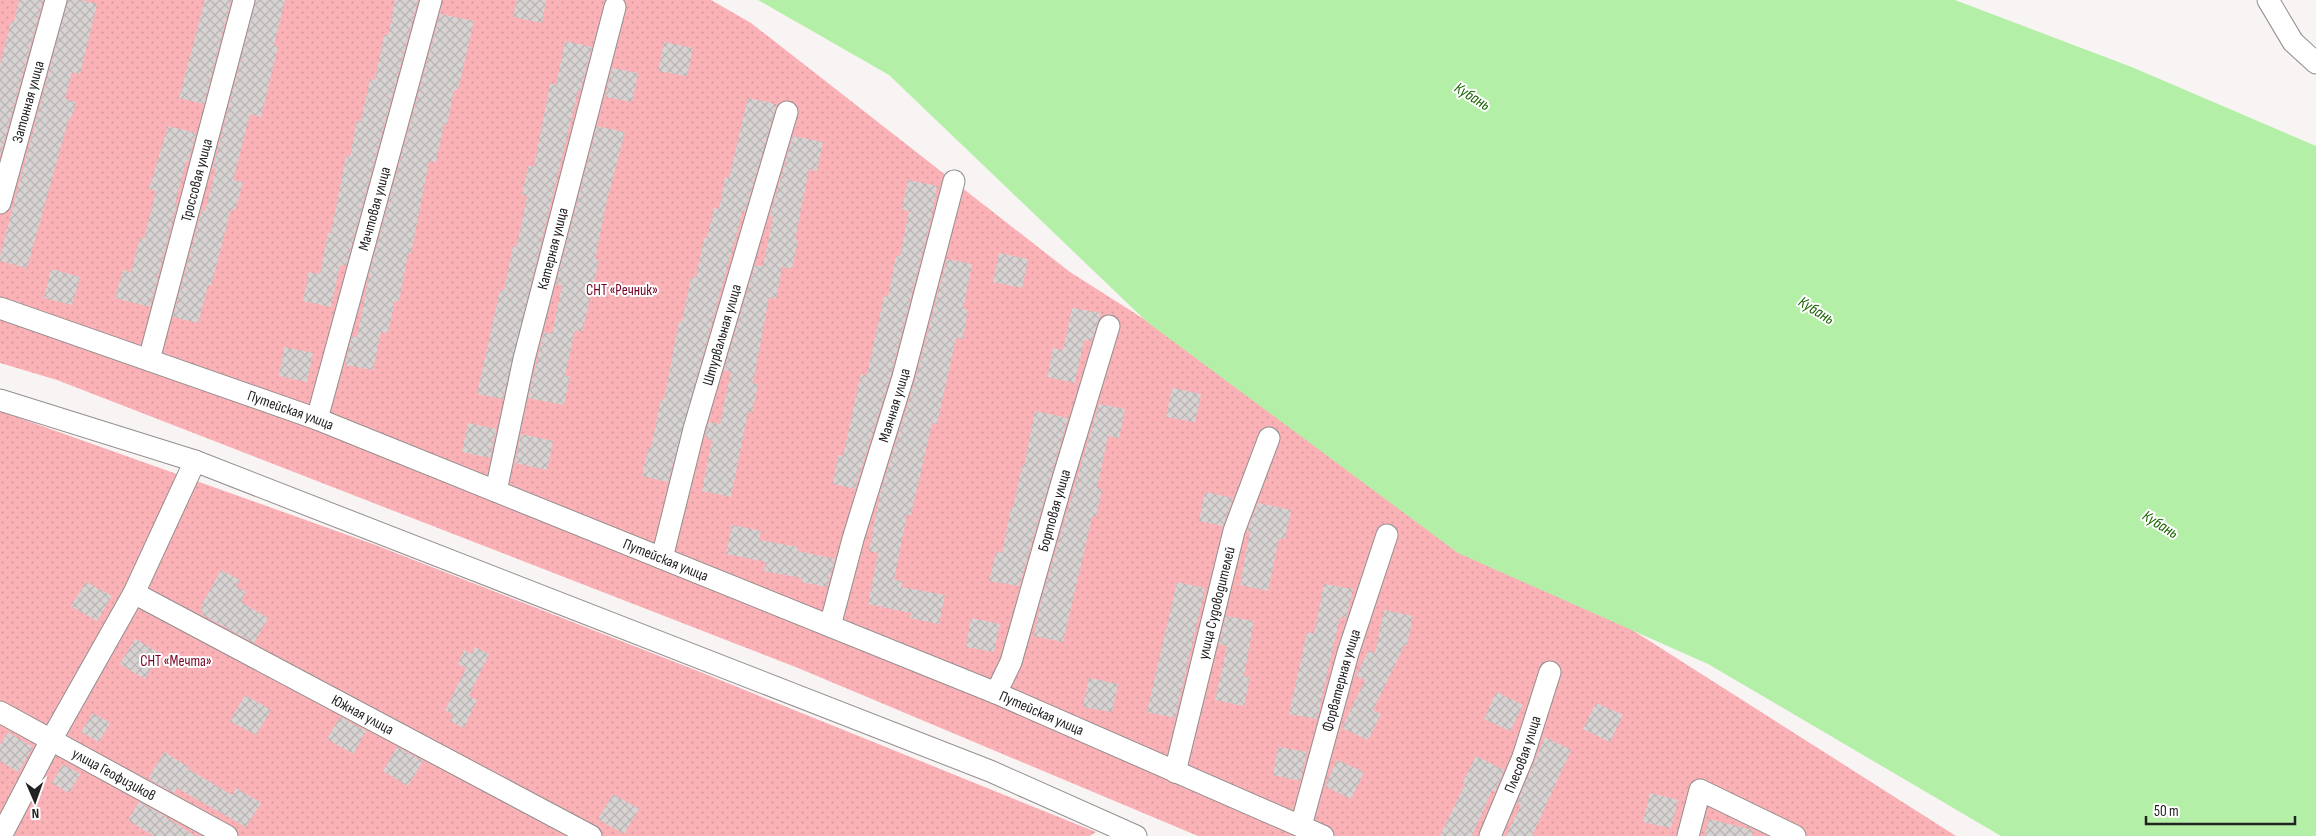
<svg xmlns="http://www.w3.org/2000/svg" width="2316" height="836" viewBox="0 0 2316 836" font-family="'Sofia Sans Condensed',sans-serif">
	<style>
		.green { fill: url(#green-dots) }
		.water { fill: #b4efa7 }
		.building { fill: url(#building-cross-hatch) }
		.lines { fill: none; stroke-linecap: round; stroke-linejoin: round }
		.minor-casing { stroke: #938e8e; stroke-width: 23 }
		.minor { stroke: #fff; stroke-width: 21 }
		.labels { text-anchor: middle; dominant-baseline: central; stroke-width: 4; stroke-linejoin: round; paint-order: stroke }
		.street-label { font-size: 15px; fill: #232222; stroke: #fff }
		.park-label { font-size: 15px; fill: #770024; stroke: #fff }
		.water-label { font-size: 16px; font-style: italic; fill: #1a6600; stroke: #fff }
	</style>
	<defs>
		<pattern id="green-dots" width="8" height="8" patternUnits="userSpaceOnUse" patternTransform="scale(1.25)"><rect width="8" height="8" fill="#fbb2b7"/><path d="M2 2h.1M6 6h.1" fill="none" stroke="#d7999d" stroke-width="1.8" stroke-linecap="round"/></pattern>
		<pattern id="building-cross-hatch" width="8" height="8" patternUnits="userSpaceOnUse" patternTransform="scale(1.25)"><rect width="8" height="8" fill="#d8d3d3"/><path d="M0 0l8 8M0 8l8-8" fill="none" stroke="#b9b5b5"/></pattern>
	</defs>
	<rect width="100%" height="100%" fill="#f9f4f4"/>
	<g class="green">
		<path d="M0,0H711L751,23L1070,272L1956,836H1198L798,668L57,380L0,363Z"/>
		<path d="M0,411L373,544L698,671L1096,832L1090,836H0Z"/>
	</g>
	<path class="water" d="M758,0H1955L2134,68L2316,146V836H2001L1708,664L1458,553L1147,322L889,75Z"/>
	<g class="building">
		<path d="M19,0H43L0,156V64L11,22H14Z"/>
		<path d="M68,0H81L97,4L80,74L72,72L65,99L76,102L71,118H69L27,268L0,261V256Z"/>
		<path d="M205,0H231L204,104L179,98Z"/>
		<path d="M256,0H285L274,45L278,46L261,117L250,114L233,180L243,182L235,210L231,209L211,286L208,285L198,323L173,317L202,210L205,211L216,169L213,168Z"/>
		<path d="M395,0H418L346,266L340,265L331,307L303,301L309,272L320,274L328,233H331L346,156L350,157L357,120L361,121L370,79L375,80L384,35L388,36Z"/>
		<path d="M517,0H546L542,23L513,17Z"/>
		<path d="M440,14L474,21L458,90H454L447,125L444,124L436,162L429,161L411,254L408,253L399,301L395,300L388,333L381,332L373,370L345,365L352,336L357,337L370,271Z"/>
		<path d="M565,41L592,47L580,92L578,91L503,399L477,394L500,290L504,291L513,246H517L527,196L522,195L528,166L534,167L550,84L556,85Z"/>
		<path d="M664,42L693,48L687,76L658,71Z"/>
		<path d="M612,68L638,73L632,102L605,97Z"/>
		<path d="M748,98L776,104V107L745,211L743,210L668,482L642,476L648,448H651L661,399L664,400L679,321L682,322L691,277L696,278L704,238H707L714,208L719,209L725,177L729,178Z"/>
		<path d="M168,126L196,133L188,162L186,161L175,203H177L150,307L115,298L123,270L131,272L140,238L144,239L156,191L149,189Z"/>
		<path d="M597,126L625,132L607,200L595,259L599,260L582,332L575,330L565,376H570L564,405L528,398L544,332L552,334L562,285L556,284Z"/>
		<path d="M793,136L823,142L817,171L809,169L795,239L798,240L792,269L782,267L776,299L769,297L753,383L758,384L752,413L748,412L731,497L702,491L712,440L705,438L706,432L709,422L720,424L731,372L724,370L755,265L763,266L773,217L770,216Z"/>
		<path d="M908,180L937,186L930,223L891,374L855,489L833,484L838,455L843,456L861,374L867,375L884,296L888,297L896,256H900L909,211L902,209Z"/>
		<path d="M999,253L1028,259L1022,288L993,282Z"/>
		<path d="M947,259L972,264L963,309L968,310L963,339L956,338L937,424L932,423L911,515L907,514L894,580L903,581L901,587L945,595L939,624L910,618L911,613L868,604L878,553L869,551L880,494L915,381Z"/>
		<path d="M51,269L80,277L72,305L44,298Z"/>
		<path d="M1072,308L1101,313L1091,341L1084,340L1075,383L1047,377L1053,348L1063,350Z"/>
		<path d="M284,347L313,353L307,382L279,376Z"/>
		<path d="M1172,388L1201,394L1195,422L1166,417Z"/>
		<path d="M1099,404L1125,409L1119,438L1108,436L1097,488L1102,489L1096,517H1092L1063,642L1034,636L1041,601Z"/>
		<path d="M1035,411L1068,418L1019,586L989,581L996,552L1002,553L1011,508H1013L1022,466H1024Z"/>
		<path d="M468,423L496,429L490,458L462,452Z"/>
		<path d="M521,434L553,441L547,470L515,463Z"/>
		<path d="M1205,492L1233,498L1223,526L1199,521Z"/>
		<path d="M1258,503L1291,510L1285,539L1279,538L1268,591L1240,585L1250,531H1247Z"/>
		<path d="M732,525L761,531L759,540L798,547V551L835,559L827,587L801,582L802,578L764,571L766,562L726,554Z"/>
		<path d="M221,570L240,580L236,587L246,592L241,602L268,618L254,643L201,614V606Z"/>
		<path d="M86,582L112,596L97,621L71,606Z"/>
		<path d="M1177,582L1205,588L1175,718L1147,712Z"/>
		<path d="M1324,584L1353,589L1346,618L1340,617L1317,719L1289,714L1307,632L1314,634Z"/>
		<path d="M1384,610L1413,616L1407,645L1405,644L1373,710L1381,714L1368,740L1342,728L1365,680L1356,676L1369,650L1375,653Z"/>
		<path d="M1226,616L1254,621L1244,676L1250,677L1244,706L1215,700L1227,646L1219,644Z"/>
		<path d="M971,618L1000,624L994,652L966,647Z"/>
		<path d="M135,639L160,653L145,679L120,664Z"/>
		<path d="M475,647L489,654L469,696L477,700L464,728L450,721L453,714L445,710L466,668L458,664L464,650L472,654Z"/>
		<path d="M1089,678L1118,684L1112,712L1083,707Z"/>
		<path d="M1496,692L1523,705L1510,731L1484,719Z"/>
		<path d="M245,695L271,710L256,735L230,721Z"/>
		<path d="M1596,703L1623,715L1610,742L1583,729Z"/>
		<path d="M93,713L110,723L99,742L81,732Z"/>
		<path d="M340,717L366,731L353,754L327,739Z"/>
		<path d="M8,732L33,747L18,772L0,761V745Z"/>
		<path d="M1545,737L1571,750L1532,836H1506L1521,805L1517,803Z"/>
		<path d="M397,747L423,761L408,786L383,771Z"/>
		<path d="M1278,747L1307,752L1300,781L1273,775Z"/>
		<path d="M164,752L189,767L188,769L232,795L236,788L261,803L246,827L177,788L174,793L152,781L149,777Z"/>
		<path d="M1476,756L1504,770L1495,792L1492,790L1472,836H1440L1465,784L1463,782Z"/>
		<path d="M1337,760L1364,772L1351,799L1325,786Z"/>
		<path d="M63,764L80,774L69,793L52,783Z"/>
		<path d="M1650,793L1678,800L1671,828L1643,822Z"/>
		<path d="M613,794L639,809L624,834L598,819Z"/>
		<path d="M139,802L161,814L195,836H154L128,820Z"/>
		<path d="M1709,819L1753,830L1752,836H1705Z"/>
	</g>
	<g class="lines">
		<defs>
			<g id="minor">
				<path d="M2268,0L2293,42L2316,63"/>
				<path id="s1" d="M0,203L56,0"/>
				<path id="s2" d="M0,308L317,419L996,693L1323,836"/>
				<path id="s3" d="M149,360L244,0"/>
				<path d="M0,400L195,461L990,771L1136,836"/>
				<path id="s4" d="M317,419L431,0"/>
				<path id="s5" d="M496,491L524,359L615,7"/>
				<path id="s6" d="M662,558L694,429L787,112"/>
				<path id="s7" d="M134,593L591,836"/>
				<path id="s8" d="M830,626L853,539L903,377L954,181"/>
				<path id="s9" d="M996,693L1011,662L1062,482L1109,326"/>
				<path id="s10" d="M0,712L227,836"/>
				<path id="s11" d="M1175,772L1234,531L1269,438"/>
				<path id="s12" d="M1301,826L1348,653L1387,535"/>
				<path d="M1,836L51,740L134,593L195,461"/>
				<path id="s13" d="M1490,836L1523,757L1550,672"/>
				<path d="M1688,836L1700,790L1795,836"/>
			</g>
		</defs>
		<use href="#minor" class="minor-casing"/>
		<use href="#minor" class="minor"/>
	</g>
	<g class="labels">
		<g class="street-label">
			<text stroke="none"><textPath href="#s1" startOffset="105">Затонная улица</textPath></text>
			<text stroke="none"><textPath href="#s3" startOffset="186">Троссовая улица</textPath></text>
			<text stroke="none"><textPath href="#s4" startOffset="218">Мачтовая улица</textPath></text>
			<text stroke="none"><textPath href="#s5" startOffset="249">Катерная улица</textPath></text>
			<text stroke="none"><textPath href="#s6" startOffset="231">Штурвальная улица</textPath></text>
			<text stroke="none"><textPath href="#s8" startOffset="230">Маячная улица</textPath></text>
			<text stroke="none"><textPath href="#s2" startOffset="308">Путейская улица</textPath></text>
			<text stroke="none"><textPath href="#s9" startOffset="192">Бортовая улица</textPath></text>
			<text stroke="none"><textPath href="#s2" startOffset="712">Путейская улица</textPath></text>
			<text stroke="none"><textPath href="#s11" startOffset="174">улица Судоводителей</textPath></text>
			<text stroke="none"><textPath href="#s12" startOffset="151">Форватерная улица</textPath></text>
			<text stroke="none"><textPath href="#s2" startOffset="1118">Путейская улица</textPath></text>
			<text stroke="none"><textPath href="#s7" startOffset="259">Южная улица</textPath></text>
			<text stroke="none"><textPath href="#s13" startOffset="88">Плесовая улица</textPath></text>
			<text stroke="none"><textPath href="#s10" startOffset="130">улица Геофизиков</textPath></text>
		</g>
		<g class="park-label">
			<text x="622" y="290">СНТ «Речник»</text>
			<text x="176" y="661">СНТ «Мечта»</text>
		</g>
		<g class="water-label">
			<text transform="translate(1472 97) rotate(32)">Кубань</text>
			<text transform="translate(1816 311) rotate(32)">Кубань</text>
			<text transform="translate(2160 525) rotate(32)">Кубань</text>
		</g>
	</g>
	<g transform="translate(35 801) rotate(178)" stroke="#ffffff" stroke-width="4" paint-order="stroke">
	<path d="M0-4L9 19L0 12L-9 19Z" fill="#232222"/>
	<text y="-8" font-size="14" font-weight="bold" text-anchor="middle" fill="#232222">N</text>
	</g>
	<path d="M2146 816v8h149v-8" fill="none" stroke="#232222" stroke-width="2.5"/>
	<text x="2154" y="816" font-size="15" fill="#232222" stroke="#ffffff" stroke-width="4" paint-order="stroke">50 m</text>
</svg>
